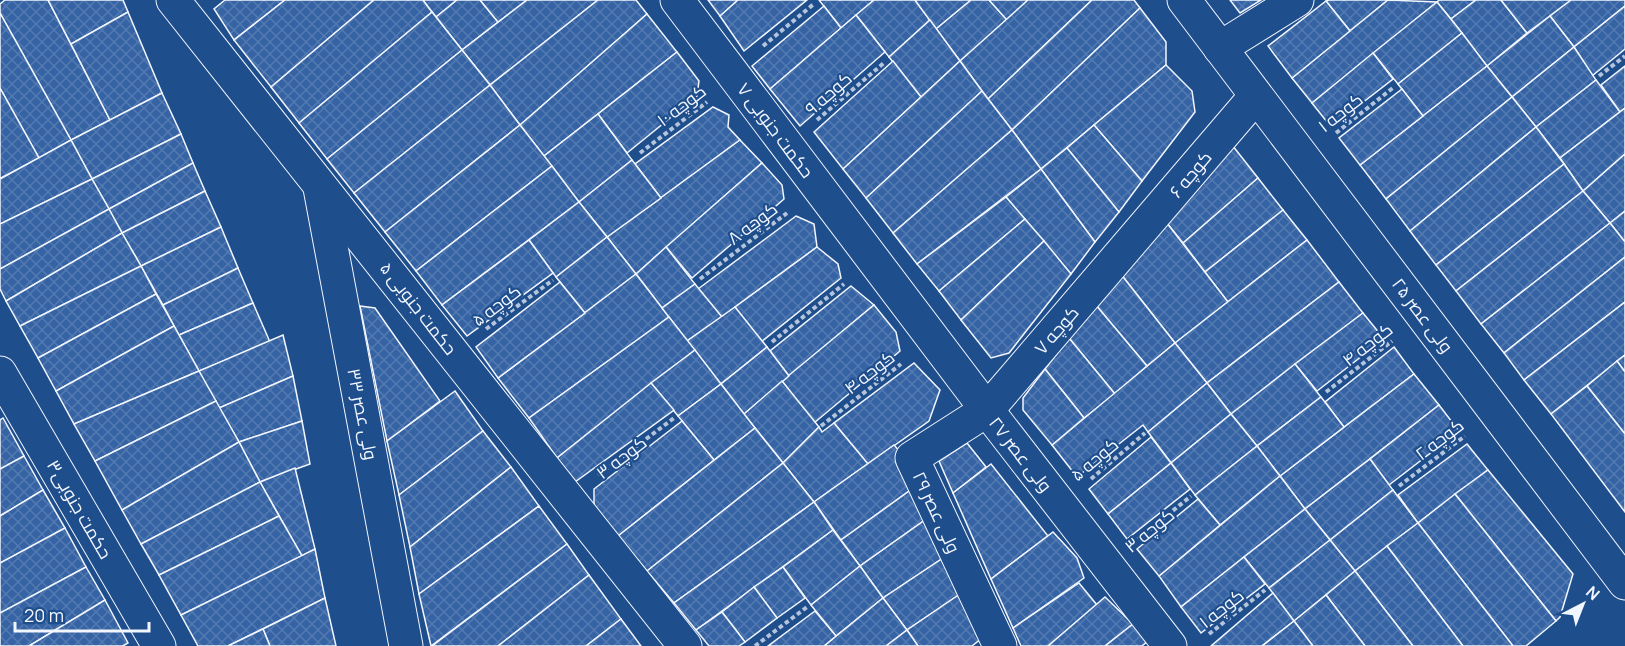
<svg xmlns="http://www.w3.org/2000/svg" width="1625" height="646" viewBox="0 0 1625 646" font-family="Manrope,Cairo,sans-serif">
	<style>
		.building { fill: url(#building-cross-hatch); stroke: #f2f6ff; stroke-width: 1.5 }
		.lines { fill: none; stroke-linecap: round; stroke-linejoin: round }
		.minor-casing { stroke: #f2f6ff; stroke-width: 35 }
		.path { stroke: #b3c4dc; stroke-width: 4; stroke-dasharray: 4.5 3; stroke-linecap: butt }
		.minor { stroke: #1f4e8c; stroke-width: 33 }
		.labels { text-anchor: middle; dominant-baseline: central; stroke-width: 4.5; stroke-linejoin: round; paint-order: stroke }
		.street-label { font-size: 18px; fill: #f2f6ff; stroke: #1f4e8c }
	</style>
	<defs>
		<pattern id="building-cross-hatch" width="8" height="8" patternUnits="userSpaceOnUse" patternTransform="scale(1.5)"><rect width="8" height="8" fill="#3563a3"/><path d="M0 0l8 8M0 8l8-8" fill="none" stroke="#537ab1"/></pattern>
	</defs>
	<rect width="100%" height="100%" fill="#1f4e8c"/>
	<g class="building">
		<path d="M5,0H48L110,120L71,140L0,13V4Z"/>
		<path d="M48,0H123L128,12L71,44Z"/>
		<path d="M225,0H285L234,40L214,9Z"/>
		<path d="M285,0H374L271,87L234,40Z"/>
		<path d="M374,0H423L432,12L299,123L271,87Z"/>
		<path d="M423,0H457L436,17Z"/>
		<path d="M457,0H480L498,22L462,50L436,17Z"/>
		<path d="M480,0H527L498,22Z"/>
		<path d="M527,0H598L490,85L462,50Z"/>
		<path d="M598,0H636L647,14L520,125L490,85Z"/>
		<path d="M708,0H738L720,16Z"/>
		<path d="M738,0H807L744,51L720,16Z"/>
		<path d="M819,0H874L841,28Z"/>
		<path d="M874,0H915L930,20L889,57L856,15Z"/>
		<path d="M915,0H971L936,29Z"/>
		<path d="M971,0H989L1007,20L960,61L936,29Z"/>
		<path d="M989,0H1028L1007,20Z"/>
		<path d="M1028,0H1092L988,99L960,61Z"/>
		<path d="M1092,0H1134L1140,8L1012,130L988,99Z"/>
		<path d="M1230,0H1261L1240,13Z"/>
		<path d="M1329,0H1388L1350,31L1326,1Z"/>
		<path d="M1388,0L1437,2L1312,103L1292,78Z"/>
		<path d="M1439,0H1476L1451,19L1437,2Z"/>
		<path d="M1476,0H1501L1527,33L1487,66L1451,19Z"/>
		<path d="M1501,0H1569L1570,1L1527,33Z"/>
		<path d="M1625,0V6L1574,47L1550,16L1571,0Z"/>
		<path d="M1326,1L1350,31L1292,78L1268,46Z"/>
		<path d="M1437,2L1462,33L1398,84L1373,53Z"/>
		<path d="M824,6L841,28L770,89L752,66Z"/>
		<path d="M1625,6V49L1592,76L1574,47Z"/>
		<path d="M1140,8L1166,42V65L1041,169L1012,130Z"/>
		<path d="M128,12L162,93L110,120L71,44Z"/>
		<path d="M432,12L462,50L327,159L299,123Z"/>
		<path d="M0,13L71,140L39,158L0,88Z"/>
		<path d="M647,14L677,52L544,156L520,125Z"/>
		<path d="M856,15L885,52L800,126L770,89Z"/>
		<path d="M1550,16L1574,47L1512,97L1487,66Z"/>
		<path d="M930,20L960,61L921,97L889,57Z"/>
		<path d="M1462,33L1487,66L1423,116L1398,84Z"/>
		<path d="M1574,47L1596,80L1536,127L1512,97Z"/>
		<path d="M462,50L490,85L354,193L327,159Z"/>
		<path d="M677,52L699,81L697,96L627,153L598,114Z"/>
		<path d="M1373,53L1393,79L1331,127L1312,103Z"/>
		<path d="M893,61L921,97L843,169L814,132Z"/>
		<path d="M960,61L982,91L866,198L843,169Z"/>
		<path d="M1166,65L1192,91L1195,112L1142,181L1094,125Z"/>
		<path d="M1487,66L1512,97L1386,199L1360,165Z"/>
		<path d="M1625,66V108L1620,112L1601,85Z"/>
		<path d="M1596,80L1620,112L1560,158L1536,127Z"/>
		<path d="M490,85L520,125L385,232L354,193Z"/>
		<path d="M0,88L39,158L1,178L0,177Z"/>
		<path d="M1402,89L1423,116L1360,165L1339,138Z"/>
		<path d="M982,91L1012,130L893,233L866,198Z"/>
		<path d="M162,93L181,134L92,179L71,140Z"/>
		<path d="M1512,97L1536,127L1410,231L1386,199Z"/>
		<path d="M713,107L729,115L728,127L740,140L661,198L635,164Z"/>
		<path d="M1625,108V154L1583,191L1560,158Z"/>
		<path d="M598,114L632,160L579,202L544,156Z"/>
		<path d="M520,125L552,166L416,271L385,232Z"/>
		<path d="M1094,125L1142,181L1119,212L1067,148Z"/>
		<path d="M1536,127L1564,164L1436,265L1410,231Z"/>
		<path d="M1012,130L1041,169L917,264L893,233Z"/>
		<path d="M181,134L193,163L109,209L92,179Z"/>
		<path d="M1225,136L1258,178L1183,243L1163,218Z"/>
		<path d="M71,140L92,179L0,224V179Z"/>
		<path d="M740,140L762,163L636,274L607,237Z"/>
		<path d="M1067,148L1119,212L1095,242L1041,169Z"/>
		<path d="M1625,154V211L1610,223L1583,191Z"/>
		<path d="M632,160L661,198L607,237L579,202Z"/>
		<path d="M193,163L205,191L122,233L109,209Z"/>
		<path d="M762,163L782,185L784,199L692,278L666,247Z"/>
		<path d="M1564,164L1583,191L1456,291L1436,265Z"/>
		<path d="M552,166L579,202L442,305L416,271Z"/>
		<path d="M1041,169L1095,242L1071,274L1006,197Z"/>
		<path d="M1258,178L1283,210L1205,272L1183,243Z"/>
		<path d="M92,179L109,209L0,269V224Z"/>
		<path d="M205,191L221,227L141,266L122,233Z"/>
		<path d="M1583,191L1610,223L1481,324L1456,291Z"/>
		<path d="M1006,197L1025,219L939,291L917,264Z"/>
		<path d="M579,202L607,237L556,277L529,240Z"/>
		<path d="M109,209L122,233L6,301L0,289V269Z"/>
		<path d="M1283,210L1307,240L1228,302L1205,272Z"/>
		<path d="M1625,211V242L1610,223Z"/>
		<path d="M796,216L814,224L817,247L722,317L698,289Z"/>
		<path d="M1163,218L1228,302L1175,343L1120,273Z"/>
		<path d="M1025,219L1044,241L961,320L939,291Z"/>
		<path d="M1610,223L1625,242V257L1504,353L1481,324Z"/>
		<path d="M221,227L238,268L163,305L141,266Z"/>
		<path d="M122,233L141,266L20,326L6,301Z"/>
		<path d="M607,237L636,274L585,313L556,277Z"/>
		<path d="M529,240L553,273L467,336L442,305Z"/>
		<path d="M1307,240L1339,282L1207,383L1175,343Z"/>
		<path d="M1044,241L1071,274L1009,353L991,358L961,320Z"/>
		<path d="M666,247L695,284L662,308L636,274Z"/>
		<path d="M817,247L838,264L841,278L761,342L735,307Z"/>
		<path d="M1625,257V302L1524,380L1504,353Z"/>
		<path d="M141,266L156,294L38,358L20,326Z"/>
		<path d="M238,268L253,303L179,335L163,305Z"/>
		<path d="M1120,273L1175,343L1147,366L1095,304Z"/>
		<path d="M636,274L669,317L529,418L498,378Z"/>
		<path d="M560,282L585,313L498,378L476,347Z"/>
		<path d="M1339,282L1363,313L1231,414L1207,383Z"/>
		<path d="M695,284L722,317L687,341L662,308Z"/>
		<path d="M851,286L874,305L789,376L770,351Z"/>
		<path d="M156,294L174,326L56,391L38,358Z"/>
		<path d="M1625,302V355L1551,414L1524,380Z"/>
		<path d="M253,303L270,342L199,371L179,335Z"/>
		<path d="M1095,304L1147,366L1115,394L1069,338Z"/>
		<path d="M874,305L896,332L900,351L814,423L782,381Z"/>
		<path d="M360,306L375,308L440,401L387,441Z"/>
		<path d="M735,307L767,347L721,384L687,341Z"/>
		<path d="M1363,313L1384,339L1317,391L1295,364Z"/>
		<path d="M669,317L695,350L557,458L529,418Z"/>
		<path d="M174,326L199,371L74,424L56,391Z"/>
		<path d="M283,335L293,376L219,408L199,371Z"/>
		<path d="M1069,338L1115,394L1084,418L1045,369Z"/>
		<path d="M1175,343L1207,383L1148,432L1143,425L1077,477L1052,445Z"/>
		<path d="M767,347L789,376L744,414L721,384Z"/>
		<path d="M1394,347L1414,374L1344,427L1325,402Z"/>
		<path d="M695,350L721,384L678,416L651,383Z"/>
		<path d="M1625,355V372L1617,361Z"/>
		<path d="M1617,361L1625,372V434L1587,386Z"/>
		<path d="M914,363L940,390L929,421L868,464L834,423Z"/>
		<path d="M1295,364L1321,397L1257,446L1231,414Z"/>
		<path d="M1045,369L1084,418L1052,445L1023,410V398Z"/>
		<path d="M199,371L216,401L95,461L74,424Z"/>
		<path d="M1414,374L1439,405L1305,509L1280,476Z"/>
		<path d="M293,376L302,421L239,442L219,408Z"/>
		<path d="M782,381L819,427L783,463L744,414Z"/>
		<path d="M651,383L674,410L575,482L557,458Z"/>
		<path d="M1207,383L1231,414L1171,463L1148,432Z"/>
		<path d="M721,384L755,428L714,460L678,416Z"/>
		<path d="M1587,386L1625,434V512L1551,414Z"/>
		<path d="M455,391L483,431L399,495L387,441Z"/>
		<path d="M1321,397L1344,427L1280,476L1257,446Z"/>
		<path d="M216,401L239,442L122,510L95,461Z"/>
		<path d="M1439,405L1459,431L1389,485L1370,459Z"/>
		<path d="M1231,414L1257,446L1195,495L1171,463Z"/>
		<path d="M3,418L24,456L0,469V420Z"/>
		<path d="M302,421L310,464L260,482L239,442Z"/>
		<path d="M682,421L714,460L618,536L594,505V489Z"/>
		<path d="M834,423L868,464L814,502L783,463L819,427L822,432Z"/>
		<path d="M755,428L783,463L647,571L618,536Z"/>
		<path d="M483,431L511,467L410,547L399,495Z"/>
		<path d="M1151,437L1171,463L1108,514L1089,489Z"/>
		<path d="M239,442L260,482L141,544L122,510Z"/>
		<path d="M967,443L986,467L953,493L939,461Z"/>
		<path d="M1467,444L1488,470L1418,523L1398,495Z"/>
		<path d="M894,445L903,455L912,489L841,540L814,502Z"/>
		<path d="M1257,446L1280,476L1220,525L1195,495Z"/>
		<path d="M24,456L43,490L0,516V469Z"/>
		<path d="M1370,459L1393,490L1330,540L1305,509Z"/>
		<path d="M783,463L814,502L674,603L647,571Z"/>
		<path d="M1171,463L1190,489L1127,539L1108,514Z"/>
		<path d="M991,464L1048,536L991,579L953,493Z"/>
		<path d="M511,467L539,506L419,594L410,547Z"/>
		<path d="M295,468L315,549L302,556L260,482Z"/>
		<path d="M1488,470L1573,574L1560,617L1556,621L1455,494Z"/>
		<path d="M1280,476L1305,509L1181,607L1159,576Z"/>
		<path d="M260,482L279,516L159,575L141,544Z"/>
		<path d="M912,489L925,520L860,566L841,540Z"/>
		<path d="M43,490L65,528L0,563V516Z"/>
		<path d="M1393,490L1418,523L1355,571L1330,540Z"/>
		<path d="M1455,494L1556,621L1526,646H1513L1418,523Z"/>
		<path d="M1198,499L1220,525L1159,576L1137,549Z"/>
		<path d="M814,502L833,530L696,630L674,603Z"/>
		<path d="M539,506L567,544L431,646L419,594Z"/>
		<path d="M1305,509L1330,540L1269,588L1244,557Z"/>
		<path d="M279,516L302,556L181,615L159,575Z"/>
		<path d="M925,520L943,558L883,598L860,566Z"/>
		<path d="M1418,523L1513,646H1463L1387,546Z"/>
		<path d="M65,528L86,567L0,613V563Z"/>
		<path d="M833,530L860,566L811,605L783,567Z"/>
		<path d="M1053,532L1077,558L1084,578L1013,628L991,579Z"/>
		<path d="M1330,540L1355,571L1294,621L1269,588Z"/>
		<path d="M567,544L589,575L498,646H432Z"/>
		<path d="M1387,546L1463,646H1413L1355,571Z"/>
		<path d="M315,549L325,598L228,646H198L181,615Z"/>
		<path d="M1244,557L1265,584L1201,633L1181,607Z"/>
		<path d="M943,558L960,594L907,630L883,598Z"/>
		<path d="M860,566L883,598L836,636L811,605Z"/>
		<path d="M86,567L105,600L29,646H0V613Z"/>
		<path d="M783,567L805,598L777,618L754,587Z"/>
		<path d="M1355,571L1413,646H1365L1326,595Z"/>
		<path d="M589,575L621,619L586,646H498Z"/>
		<path d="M1079,583L1097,605L1048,646H1021L1013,628Z"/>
		<path d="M754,587L777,618L745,642L722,612Z"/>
		<path d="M1273,593L1294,621L1262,646H1211Z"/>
		<path d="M960,594L982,638L972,646H918L907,630Z"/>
		<path d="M1326,595L1365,646H1313L1294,621Z"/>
		<path d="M1105,597L1133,624L1105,646H1048Z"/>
		<path d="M325,598L336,646H270L263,629Z"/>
		<path d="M883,598L907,630L886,646H824Z"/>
		<path d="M105,600L128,643L123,646H29Z"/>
		<path d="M815,611L836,636L824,646H768Z"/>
		<path d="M722,612L745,642L739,646H709L696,630Z"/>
		<path d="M621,619L641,646H586Z"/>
		<path d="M1294,621L1313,646H1262Z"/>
		<path d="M1133,624L1150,639L1142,646H1105Z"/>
		<path d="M263,629L270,646H228Z"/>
		<path d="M907,630L918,646H886Z"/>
	</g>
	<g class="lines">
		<defs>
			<g id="minor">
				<path d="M173,0L685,646"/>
				<path d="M677,0L987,410L1170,646"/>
				<path d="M1184,0L1625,583"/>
				<path d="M1220,48L1297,0"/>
				<path d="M320,188L406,646"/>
				<path d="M0,373L159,646"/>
				<path d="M1000,646L912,458L987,410L1255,97"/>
			</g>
		</defs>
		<use href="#minor" class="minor-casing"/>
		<g class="path">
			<path d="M763,46L815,3"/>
			<path d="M1599,76L1625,56"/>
			<path d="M817,120L885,62"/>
			<path d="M1336,133L1394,87"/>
			<path d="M640,153L707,102"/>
			<path d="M700,279L787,213"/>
			<path d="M486,329L553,280"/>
			<path d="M772,342L844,284"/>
			<path d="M1326,392L1392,341"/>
			<path d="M821,426L901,364"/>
			<path d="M598,475L674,418"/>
			<path d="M1091,479L1145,433"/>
			<path d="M1399,486L1465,436"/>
			<path d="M1138,539L1191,496"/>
			<path d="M1209,634L1265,590"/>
			<path d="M755,646L807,607"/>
		</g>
		<use href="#minor" class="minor"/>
	</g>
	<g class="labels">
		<g class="street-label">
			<text transform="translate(828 93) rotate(-41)">کوچه ۹</text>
			<text transform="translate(681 105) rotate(-37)">کوچه ۱۰</text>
			<text transform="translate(1340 112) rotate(-38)">کوچه ۱</text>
			<text transform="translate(776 130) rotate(53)">حکمت جنوبی ۷</text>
			<text transform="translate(1190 174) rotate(-50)">کوچه ۶</text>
			<text transform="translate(752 223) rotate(-37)">کوچه ۸</text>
			<text transform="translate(496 305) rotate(-37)">کوچه ۵</text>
			<text transform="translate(419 308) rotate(52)">حکمت جنوبی ۵</text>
			<text transform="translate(1423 315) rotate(53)">ولی عصر ۲۵</text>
			<text transform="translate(1056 330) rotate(-49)">کوچه ۷</text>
			<text transform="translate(1367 344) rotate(-38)">کوچه ۴</text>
			<text transform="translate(869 372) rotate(-38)">کوچه ۴</text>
			<text transform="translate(363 414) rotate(79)">ولی عصر ۳۳</text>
			<text transform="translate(1439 439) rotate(-37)">کوچه ۲</text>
			<text transform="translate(1021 454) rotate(52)">ولی عصر ۲۷</text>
			<text transform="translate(621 457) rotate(-37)">کوچه ۳</text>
			<text transform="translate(1094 459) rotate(-40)">کوچه ۵</text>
			<text transform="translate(80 509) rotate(60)">حکمت جنوبی۳</text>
			<text transform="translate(937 512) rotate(65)">ولی عصر ۲۹</text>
			<text transform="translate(1149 530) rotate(-39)">کوچه ۳</text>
			<text transform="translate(1221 608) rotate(-38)">کوچه ۱</text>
		</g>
	</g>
	<g transform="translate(1583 604) rotate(42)" stroke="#1f4e8c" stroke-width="4.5" paint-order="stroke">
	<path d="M0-4.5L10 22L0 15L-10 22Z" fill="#f2f6ff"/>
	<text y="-9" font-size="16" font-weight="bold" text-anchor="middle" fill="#f2f6ff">N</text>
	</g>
	<path d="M15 622v9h134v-9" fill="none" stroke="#f2f6ff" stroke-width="3"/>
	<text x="24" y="622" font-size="18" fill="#f2f6ff" stroke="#1f4e8c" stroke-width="4.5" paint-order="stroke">20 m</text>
</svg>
